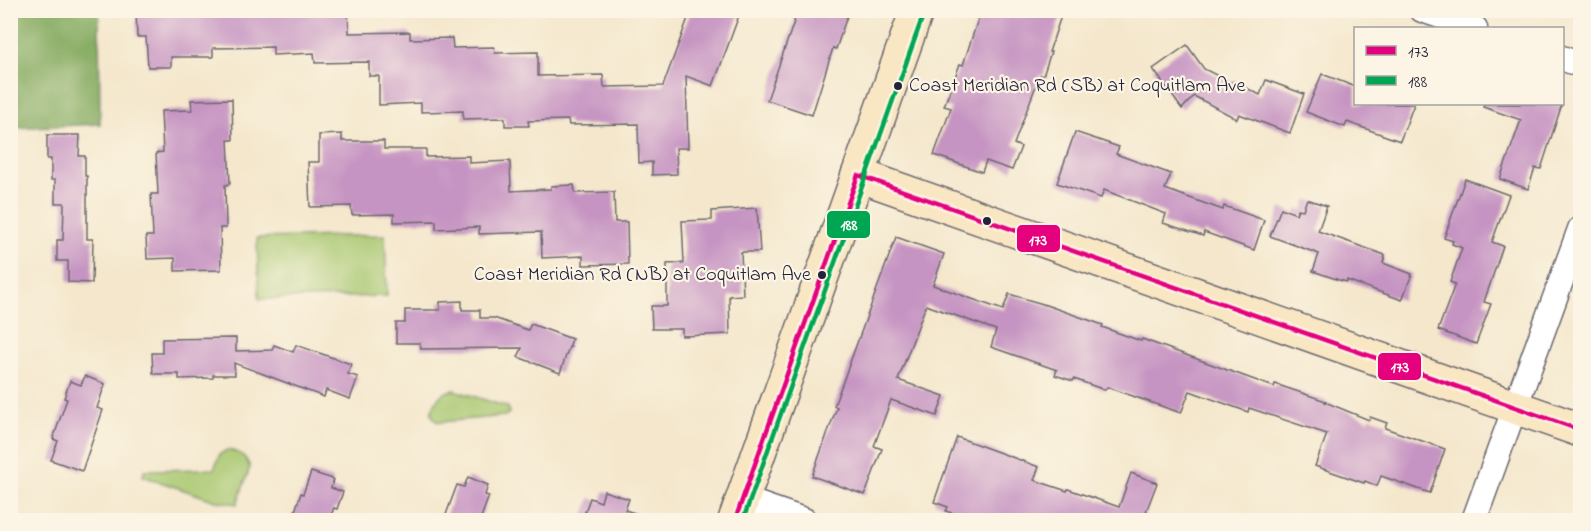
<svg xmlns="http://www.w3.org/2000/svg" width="1591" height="531" viewBox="0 0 1591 531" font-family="'Indie Flower',sans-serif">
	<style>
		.green { fill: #a8c76f; stroke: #657455; stroke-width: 1.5 }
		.forest { fill: #86ac62; stroke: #54674e; stroke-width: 1.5 }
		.building { fill: #c694c2 }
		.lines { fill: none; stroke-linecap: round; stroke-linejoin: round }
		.street-casing { stroke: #6c676e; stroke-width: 27 }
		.secondary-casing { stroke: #6c676e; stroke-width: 36 }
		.street { stroke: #fff; stroke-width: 24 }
		.secondary { stroke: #f9e7c3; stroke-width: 33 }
		.bus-1-casing { stroke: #fcf5e5; stroke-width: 9 }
		.bus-2-casing { stroke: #fcf5e5; stroke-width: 9 }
		.bus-1 { stroke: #e5007d; stroke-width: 4.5 }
		.bus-2 { stroke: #00a651; stroke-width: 4.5 }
		.bus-dot { fill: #22223b; stroke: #fcf5e5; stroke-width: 2 }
		.labels { text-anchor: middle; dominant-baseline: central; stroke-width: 4.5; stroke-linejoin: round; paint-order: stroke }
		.bus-label { font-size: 20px; fill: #22223b; stroke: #fcf5e5; text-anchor: start }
		.line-badge { stroke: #fcf5e5; stroke-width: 2 }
		.badge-label { font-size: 16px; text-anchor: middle; font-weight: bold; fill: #fff }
	</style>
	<rect width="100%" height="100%" fill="#fcf5e5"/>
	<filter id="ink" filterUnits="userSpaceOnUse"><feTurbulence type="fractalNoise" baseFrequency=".0167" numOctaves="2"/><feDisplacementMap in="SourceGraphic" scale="12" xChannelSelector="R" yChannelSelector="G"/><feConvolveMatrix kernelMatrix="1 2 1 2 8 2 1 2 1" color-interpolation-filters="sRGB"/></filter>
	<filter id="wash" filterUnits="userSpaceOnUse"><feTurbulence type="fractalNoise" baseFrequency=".008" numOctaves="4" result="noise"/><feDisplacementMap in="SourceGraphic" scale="24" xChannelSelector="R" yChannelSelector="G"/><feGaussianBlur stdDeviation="1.35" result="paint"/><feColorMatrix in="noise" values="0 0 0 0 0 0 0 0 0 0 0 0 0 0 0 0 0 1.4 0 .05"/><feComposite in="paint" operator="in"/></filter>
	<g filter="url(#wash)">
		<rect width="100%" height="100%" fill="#f4e7cc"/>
		<g class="green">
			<path d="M385,235L387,296L259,299L257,238Z"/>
			<path d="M454,390L507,407L509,409V413L505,416L441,422L436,421L431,414C435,400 440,392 454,390Z"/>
			<path d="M227,450C240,453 244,453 250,467L237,504L216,501L143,476L144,470L214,469L220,454Z"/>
		</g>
		<path class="forest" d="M11,10L99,11L100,124L11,128Z"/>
		<g id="blocks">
			<g class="building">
				<path d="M136,10H348L349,33L410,32V39L452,38L453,48L494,47L495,53L538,52V76L603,75L604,87L663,86L691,10H741L713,86L686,76L688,148H676L677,174L652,175V162L639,163L638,124L569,125L568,120L528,121L529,126H505V118L463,119V111L421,112V103L379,105V76H369V62L315,63L314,53L273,55V47L213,48V57H171V67H148L146,37H137Z"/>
				<path d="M798,10H849L836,49L833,48L812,115L767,100Z"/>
				<path d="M981,10H1063L1049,52H1051L1043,76L1040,75L1014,144L1021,147L1012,170L986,161L982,172L934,155L951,108L944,106L960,64L963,65Z"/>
				<path d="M1187,45L1204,69L1232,83L1233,81L1260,95L1266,80L1304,94L1290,133L1239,114L1237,119L1194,96L1182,109L1153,69Z"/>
				<path d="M1322,74L1356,87V104H1414L1400,141L1347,122L1345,127L1306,112Z"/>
				<path d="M232,99L233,140H228L230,184L225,185L226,228H220L221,270L175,271V258L147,259L146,236H153L151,194H158L156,153L163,152L161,111L192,110L191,100Z"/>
				<path d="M1484,104H1562L1541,169L1535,168L1528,189L1500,179L1521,120L1483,107Z"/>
				<path d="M1075,132L1119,147L1116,154L1171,174L1165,189L1223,210L1224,206L1264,220L1254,250L1204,232L1203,236L1163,223L1166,214L1104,190L1101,198L1057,183Z"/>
				<path d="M342,134V141H384V149H426V157L469,156V163L510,161L511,191L551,189V186L574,185L575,193L614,192L615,222H627L628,264L583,265V256L542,258L541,232L479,234V227L436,229V221L394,222V214L352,215L351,206L310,207L308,162H319V135Z"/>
				<path d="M47,135H80L79,156H85V176H87V239H93L92,283L68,282V261H57V240H63L64,203H55V180H51V159H47Z"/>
				<path d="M1465,179L1509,195L1492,242L1503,246L1484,302L1491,304L1476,344L1438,330L1455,284L1450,282L1462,248L1452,244L1453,241L1444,238Z"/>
				<path d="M1307,199L1327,206L1318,231L1385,255L1383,263L1412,274L1402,300L1347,280V282L1339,280L1313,271L1319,254L1270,236L1281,208L1296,214L1298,209L1303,210Z"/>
				<path d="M757,208L760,252H741L743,295L729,296L730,334L682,336V329H652L651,306H667V264L684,263L682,221L712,220V211Z"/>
				<path d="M896,237L944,254L933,285L1003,310L1009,294L1043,304L1103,325L1102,327L1141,341L1142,339L1274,387L1275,384L1326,401L1325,402L1369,420L1370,417L1387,423L1385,428L1445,449L1430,493L1381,476L1377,486L1365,481L1364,483L1315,466L1327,434L1249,408L1248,412L1190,391L1181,413L1107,387L1105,390L1074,379L1073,381L1055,375L1057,370L991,347L996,330L926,305L898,380L944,396L937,416L891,400L874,446L882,449L865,495L812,476L837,407L834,406Z"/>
				<path d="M462,301V310H480V318H494L528,330L531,324L572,339L570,345L571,347H569L560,373L518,357L522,348L421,349L420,343H396V323H405V310H440V302Z"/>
				<path d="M236,338V351L272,350L274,345L293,352L296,345L351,364L348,374L358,377L350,399L326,390L324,397L234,363L235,375H213V378L179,379V374H153L152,353H162V339Z"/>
				<path d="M85,376L105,384L97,408L103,410L82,471L51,460L58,441L53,439L67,399L64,398L70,381L81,385Z"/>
				<path d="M957,437L1039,467L1034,480L1067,491L1068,489L1119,507L1131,473L1157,483L1144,517L1149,518V520H971L946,511L948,507L934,502Z"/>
				<path d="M311,472L333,479L331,488L343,492L337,509L334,508L329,520H292L301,493L303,494Z"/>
				<path d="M468,477L488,485L485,495L489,496L480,520H444L457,485L464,487Z"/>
				<path d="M604,491L629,499L625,510L647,517L646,520H582L590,498L601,502Z"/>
			</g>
		</g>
	</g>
	<g filter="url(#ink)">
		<use href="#blocks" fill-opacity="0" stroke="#6c676e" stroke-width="1.5"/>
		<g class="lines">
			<defs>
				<g id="street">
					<path d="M1422,10L1475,28"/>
					<path d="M1562,58L1580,65"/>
					<path d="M743,499L804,520"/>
					<path d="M1474,520L1580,229"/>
				</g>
				<g id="secondary">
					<path d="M858,175L1580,430"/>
					<path d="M735,520L917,10"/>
				</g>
			</defs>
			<use href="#street" class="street-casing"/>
			<use href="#secondary" class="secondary-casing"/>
			<use href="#street" class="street"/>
			<use href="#secondary" class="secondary"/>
			<defs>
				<g id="bus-1">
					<path d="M858,175L1580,430"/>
					<path d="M735,520L858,175"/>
				</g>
				<path id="bus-2" d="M743,520L924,13"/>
			</defs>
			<use href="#bus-1" class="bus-1-casing"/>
			<use href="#bus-2" class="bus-2-casing"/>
			<use href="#bus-1" class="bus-1"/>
			<use href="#bus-2" class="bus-2"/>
		</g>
	</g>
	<g class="bus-dot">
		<circle cx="898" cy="86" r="5"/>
		<circle cx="987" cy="221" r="5"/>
		<circle cx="822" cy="275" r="5"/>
	</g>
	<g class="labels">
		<g class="bus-label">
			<text x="909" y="86">Coast Meridian Rd (SB) at Coquitlam Ave</text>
			<text x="811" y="275" text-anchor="end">Coast Meridian Rd (NB) at Coquitlam Ave</text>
		</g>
	</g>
	<g class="line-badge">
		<rect x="826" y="210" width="45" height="29" rx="6" fill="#00a651"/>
		<rect x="1016" y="224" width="45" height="29" rx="6" fill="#e5007d"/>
		<rect x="1377" y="352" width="45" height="29" rx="6" fill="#e5007d"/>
	</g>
	<g class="badge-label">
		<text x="849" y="230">188</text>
		<text x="1038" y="245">173</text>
		<text x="1400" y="372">173</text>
	</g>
	<rect width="1591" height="531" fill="none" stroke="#fcf5e5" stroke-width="36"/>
	<rect x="1354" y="27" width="210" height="78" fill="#fcf5e5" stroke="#a5a1a1" stroke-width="1.5"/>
	<rect x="1366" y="46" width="30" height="9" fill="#e5007d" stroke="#a5a1a1" stroke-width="1.5"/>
	<text x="1408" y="57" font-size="18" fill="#22223b">173</text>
	<rect x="1366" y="76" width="30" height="9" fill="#00a651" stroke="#a5a1a1" stroke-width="1.5"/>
	<text x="1408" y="87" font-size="18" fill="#22223b">188</text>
</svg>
